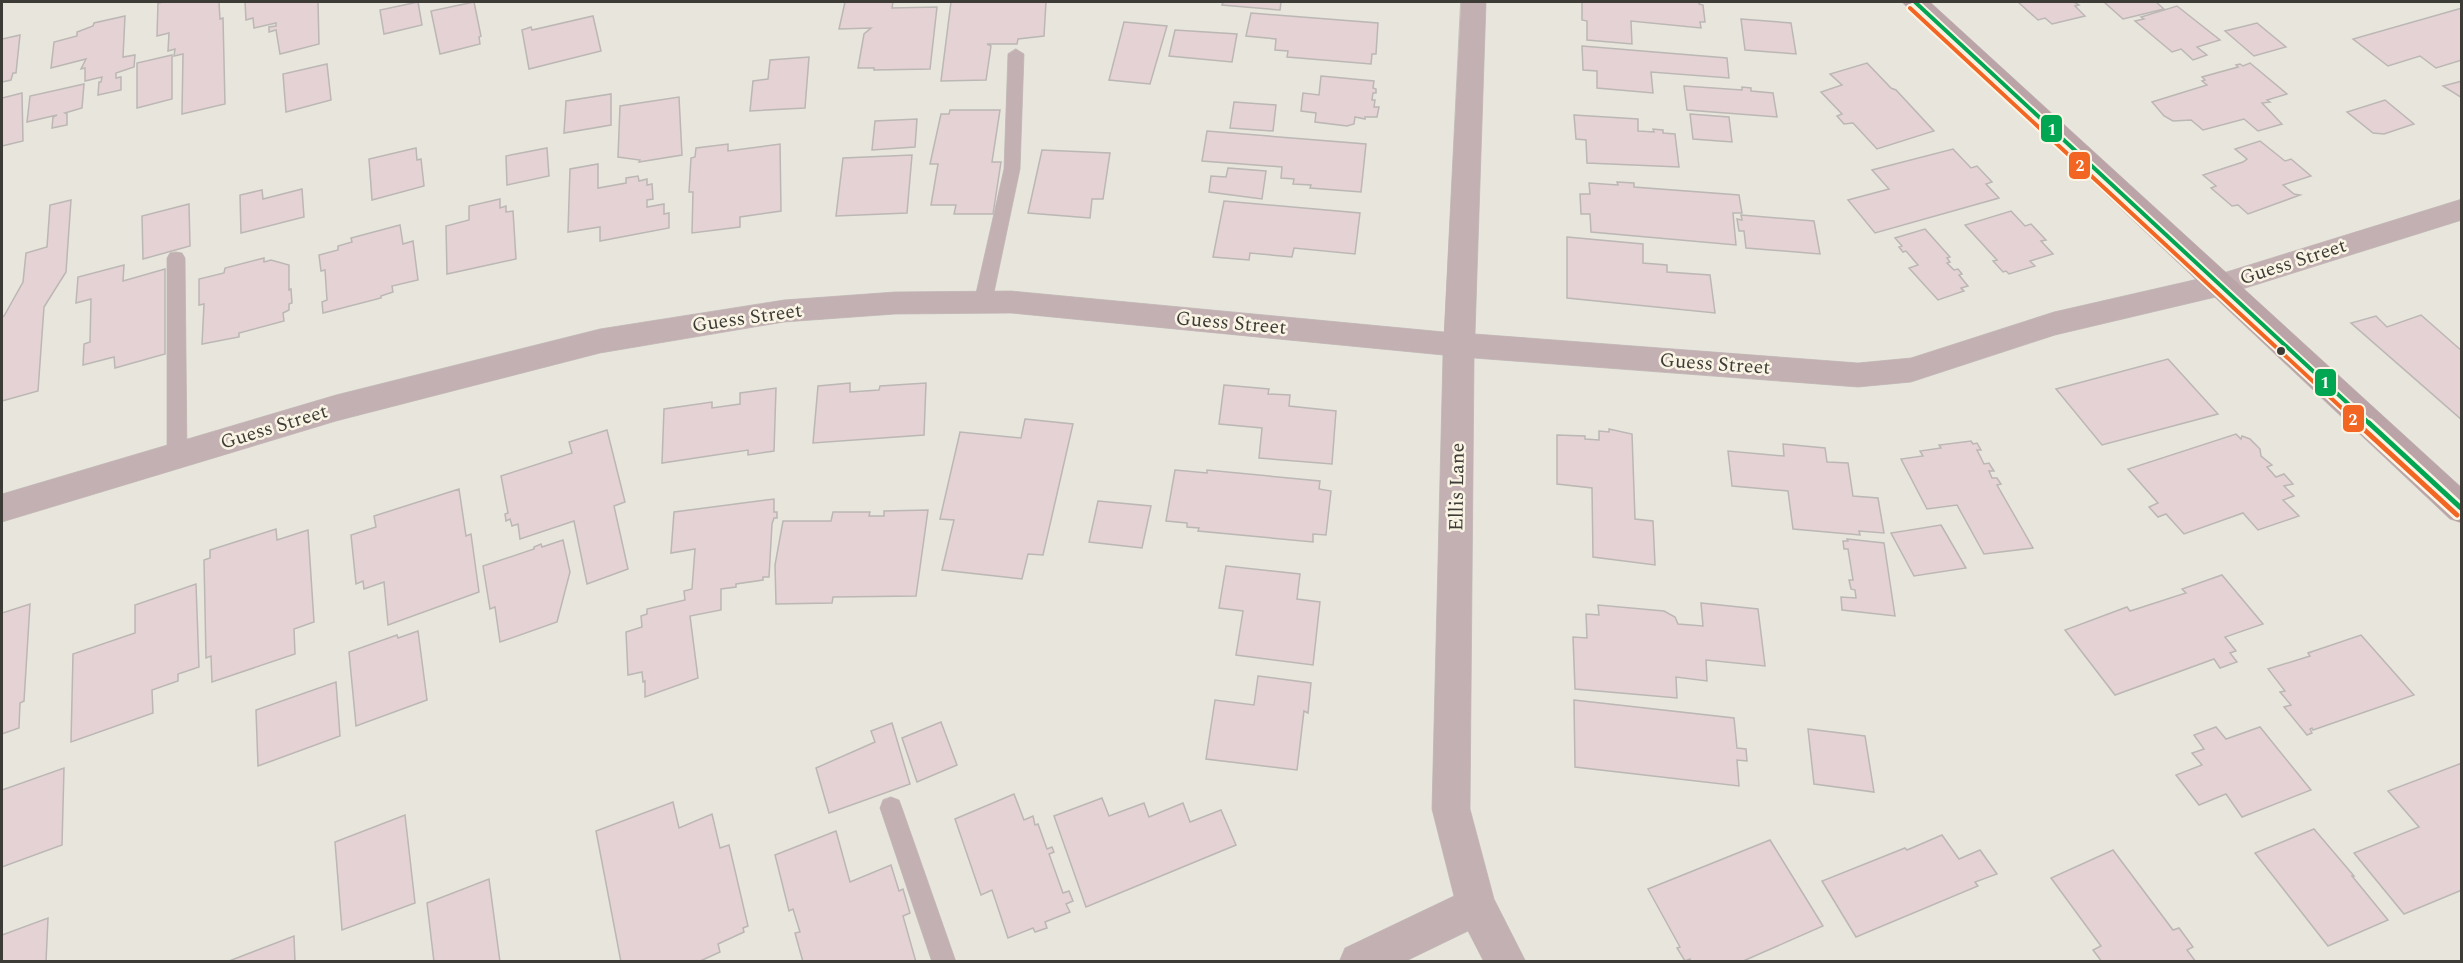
<svg xmlns="http://www.w3.org/2000/svg" width="2463" height="963" viewBox="0 0 2463 963" font-family="Spectral,serif">
	<style>
		.building { fill: #e5d2d4; stroke: #bbb7b4; stroke-width: 1.5 }
		.lines { fill: none; stroke-linecap: round; stroke-linejoin: round }
		.lane-casing { stroke: #c5c2bc; stroke-width: 1 }
		.street-casing { stroke: #c5c2bc; stroke-width: 1 }
		.secondary-casing { stroke: #c5c2bc; stroke-width: 1 }
		.lane { fill: #c3b0b3; fill-rule: evenodd }
		.street { fill: #c3b0b3; fill-rule: evenodd }
		.secondary { fill: #bba4a8; fill-rule: evenodd }
		.bus-1-far1-casing { stroke: #faf4e5; stroke-width: 8 }
		.bus-1-casing { stroke: #faf4e5; stroke-width: 10 }
		.bus-2-far1-casing { stroke: #faf4e5; stroke-width: 8 }
		.bus-2-casing { stroke: #faf4e5; stroke-width: 10 }
		.bus-1-far1 { stroke: #00a651; stroke-width: 4 }
		.bus-1 { stroke: #00a651; stroke-width: 5 }
		.bus-2-far1 { stroke: #f26522; stroke-width: 4 }
		.bus-2 { stroke: #f26522; stroke-width: 5 }
		.bus-dot { fill: #3d3b36; stroke: #faf4e5; stroke-width: 2 }
		.labels { text-anchor: middle; dominant-baseline: central; stroke-width: 5; stroke-linejoin: round; paint-order: stroke }
		.street-label { font-size: 20px; fill: #3d3b36; stroke: #faf4e5 }
		.line-badge { stroke: #faf4e5; stroke-width: 2 }
		.badge-label { font-size: 16px; text-anchor: middle; font-weight: bold; fill: #fff }
	</style>
	<rect width="100%" height="100%" fill="#e8e5dc"/>
	<g class="building">
		<path d="M164,2H219L220,19L223,18L225,104L182,114L183,54L174,56L175,49L168,51L169,33L157,36L158,3Z"/>
		<path d="M245,2H318L319,44L280,54L276,30L269,32V27L276,26V23L254,28L253,18L246,20Z"/>
		<path d="M418,2L422,25L384,34L380,10Z"/>
		<path d="M474,2L481,36L479,37L480,44L440,54L431,11Z"/>
		<path d="M845,2H893L892,8L937,7L930,69L874,70V68H858L864,34L871,28L839,29Z"/>
		<path d="M951,2H1046L1044,36L1018,39L1017,44H987L991,46L986,80L941,81Z"/>
		<path d="M1223,2H1281L1280,10L1222,5Z"/>
		<path d="M1582,2H1699V4L1703,5L1705,22H1700L1701,28L1631,21L1632,44L1587,40V21L1582,20Z"/>
		<path d="M2018,2H2074L2079,5L2075,6L2085,16L2052,24L2045,18L2038,20Z"/>
		<path d="M2104,2H2156L2164,9L2123,19Z"/>
		<path d="M2177,6L2220,40L2197,47L2207,55L2193,60L2181,49L2172,52L2135,21L2144,19L2141,17Z"/>
		<path d="M2462,8V60L2436,68L2420,56L2388,66L2353,39Z"/>
		<path d="M1251,13L1378,23L1376,54H1372L1371,64L1287,57L1288,51L1275,50L1276,39L1246,36Z"/>
		<path d="M125,16L123,57L135,55L134,67L116,73V78L121,77V90L98,95L99,82H101L102,77L85,81V68L81,69L86,59L51,68L54,42L77,36V32L93,26L94,23Z"/>
		<path d="M593,16L601,51L529,69L522,30L531,27L532,30Z"/>
		<path d="M1741,19L1791,23L1796,54L1745,50Z"/>
		<path d="M1124,22L1167,26L1150,84L1109,80Z"/>
		<path d="M2257,23L2286,47L2254,56L2225,31Z"/>
		<path d="M1175,30L1237,34L1232,62L1169,56Z"/>
		<path d="M20,35L16,73H13L11,80L2,82V39Z"/>
		<path d="M1582,46L1727,58L1729,78L1651,72L1653,93L1597,88V71L1583,70Z"/>
		<path d="M172,55V99L137,108V63Z"/>
		<path d="M809,57L805,108L750,111L753,81L768,79L770,60Z"/>
		<path d="M1867,63L1891,88L1896,90L1934,131L1877,149L1853,123L1844,124L1837,116L1842,114L1821,92L1842,85L1830,74Z"/>
		<path d="M2250,63L2287,94L2267,100L2270,102L2262,103L2282,124L2258,131L2244,119L2203,130L2191,120L2173,121L2164,116L2152,102L2207,85L2202,81L2205,80L2202,77L2238,67L2236,65L2240,64L2243,66Z"/>
		<path d="M327,64L331,100L286,112L283,74Z"/>
		<path d="M1321,76L1374,81L1373,88L1376,89V93H1373L1372,100H1375L1374,107H1379L1377,117H1365V119L1355,117L1354,124L1347,126L1315,122L1316,113L1301,111L1303,93L1319,95Z"/>
		<path d="M2462,81V98L2443,86Z"/>
		<path d="M84,84L82,108L65,113L67,114V125L52,128L53,117L57,115L27,122L30,96Z"/>
		<path d="M1684,86L1742,90V87L1751,88V91L1773,93L1777,117L1687,110Z"/>
		<path d="M22,93L23,141L2,146V98Z"/>
		<path d="M611,94V125L564,133L566,101Z"/>
		<path d="M679,97L682,155L639,162L640,160L618,157L620,106Z"/>
		<path d="M2385,100L2414,124L2384,134L2373,133L2347,112Z"/>
		<path d="M1234,102L1276,105L1273,131L1230,128Z"/>
		<path d="M950,110H1000L992,162H1001L993,214H954L956,205H931L938,164H930L941,114H949Z"/>
		<path d="M1690,114L1729,117L1732,142L1693,139Z"/>
		<path d="M1574,115L1638,119V131L1654,132L1653,129L1663,130V133L1675,134L1679,167L1587,163L1586,140L1576,139Z"/>
		<path d="M917,119L915,147L872,150L875,121Z"/>
		<path d="M1207,131L1366,144L1361,192L1310,188L1311,185L1293,184L1294,179L1281,178L1282,167L1202,161Z"/>
		<path d="M2260,141L2285,161L2291,159L2311,176L2283,185L2294,194L2300,195L2248,214L2238,205L2232,206L2211,188L2216,186L2203,175L2243,162L2247,159L2235,149Z"/>
		<path d="M728,144V151L780,144L781,211L740,217V227L692,233L693,192H689L691,158L695,157L696,148Z"/>
		<path d="M416,148L417,160L421,159L424,186L372,200L369,159Z"/>
		<path d="M547,148L549,176L507,185L506,156Z"/>
		<path d="M1953,149L1971,168L1977,166L1992,182L1986,184L1999,198L1875,233L1848,200L1889,189L1872,170Z"/>
		<path d="M1042,150L1110,153L1103,199H1092L1090,218L1028,213Z"/>
		<path d="M912,155L907,213L836,216L843,158Z"/>
		<path d="M598,164V188L626,183V178L638,176L639,181L647,179V185L652,184L653,199L647,200V207L664,204V214L669,213V228L600,241V227L568,232L570,169Z"/>
		<path d="M1228,168L1266,171L1262,199L1209,192L1211,176L1226,177Z"/>
		<path d="M1617,182L1634,183V187L1739,195L1742,213H1733L1736,245L1591,232L1590,214H1581L1580,194H1590L1589,183L1618,185Z"/>
		<path d="M302,189L304,217L241,233L240,195L262,190L263,199Z"/>
		<path d="M500,199V208L506,206V212L513,211L516,259L447,274L446,226L469,220V206Z"/>
		<path d="M71,200L66,272L44,307L38,391L2,401V317L4,316L23,282L26,253L47,247L50,205Z"/>
		<path d="M1224,201L1360,213L1355,254L1294,248L1292,257L1250,253L1249,260L1213,257Z"/>
		<path d="M189,204L190,246L143,259L142,216Z"/>
		<path d="M2011,211L2025,226L2031,224L2046,240L2041,241L2053,254L2030,261L2035,266L2009,274L2006,271L2003,272L1993,261L1997,260L1965,225Z"/>
		<path d="M1741,215L1814,221L1820,254L1746,248L1744,231H1739L1737,219L1742,220Z"/>
		<path d="M400,225L403,244L413,241L418,280L392,286L393,292L381,296V298L323,313L322,302L327,300L325,270L321,271L319,255L338,250V246L352,242L351,238Z"/>
		<path d="M1925,229L1950,257L1947,258L1950,262L1947,263L1954,270L1958,269L1962,274L1959,275L1968,286L1961,288L1964,291L1938,300L1909,268L1918,265L1906,251L1903,252L1899,247L1902,246L1895,238Z"/>
		<path d="M1567,237L1643,244V263L1667,265V272L1710,275L1715,313L1567,298Z"/>
		<path d="M264,258V262L271,260L289,265V290L291,289L292,303L289,304V310L283,313L284,321L239,333V337L202,344L204,304L199,305V279L224,273L225,268Z"/>
		<path d="M124,265L123,281L165,269V354L115,368L114,357L83,365L84,344L90,342L91,299L76,303L78,277Z"/>
		<path d="M2421,315L2462,351V420L2351,323L2376,316L2387,327Z"/>
		<path d="M2168,359L2218,414L2102,445L2056,389Z"/>
		<path d="M850,383V392L879,390L880,386L926,383L924,435L813,443L818,386Z"/>
		<path d="M1224,385L1269,389L1268,394L1290,395L1289,406L1336,411L1332,464L1259,458L1262,428L1219,424Z"/>
		<path d="M776,388L774,451L748,455V450L662,463L664,409L712,402V408L740,404V393Z"/>
		<path d="M1025,419L1073,424L1043,555L1028,554L1022,579L942,570L954,520L940,519L960,432L1021,438Z"/>
		<path d="M1609,429L1632,434L1635,519L1653,521L1655,565L1593,557L1592,488L1557,484V435L1585,436V439L1599,440V431L1609,432Z"/>
		<path d="M607,430L625,502L614,506L628,569L587,584L574,521L520,539L518,524L512,526L510,519L506,521L505,514L508,513L501,476L572,453L569,442Z"/>
		<path d="M2236,434L2241,439L2242,436L2250,439L2260,449L2261,456L2272,465L2267,467L2276,477L2284,474L2293,484L2284,486L2294,496L2283,500L2299,516L2258,530L2243,513L2184,534L2166,514L2158,517L2149,507L2158,503L2128,469Z"/>
		<path d="M1971,441L1973,444L1977,443L1981,450H1977L1984,464L1989,463L1994,471H1989L1992,478H1997L2001,484L1997,485L2033,548L1984,554L1957,505L1927,509L1901,459L1923,456L1920,451L1941,448L1939,445Z"/>
		<path d="M1783,444L1825,448L1827,462L1848,463L1853,496L1878,498L1884,533L1859,531L1860,535L1793,529L1788,491L1732,486L1728,451L1784,456Z"/>
		<path d="M1175,470L1207,473V470L1320,481L1319,489L1331,491L1326,535L1313,534V542L1198,531L1199,528L1187,527V523L1166,521Z"/>
		<path d="M459,489L466,536L471,534L479,592L388,625L384,582L364,589L363,581L356,584L351,535L376,527L374,516Z"/>
		<path d="M774,499V512H777V518H774L772,524L769,577H763V580L736,584V587L721,589V610L690,616L698,678L645,697V681L643,682L642,672L628,675L626,632L642,627L641,616L647,614V609L685,600L684,591L692,589L695,549L671,553L674,512Z"/>
		<path d="M1098,501L1151,506L1142,548L1089,542Z"/>
		<path d="M928,510L916,596L833,597L832,603L776,604L775,565L783,521H831L833,512H870L869,516H884V511Z"/>
		<path d="M1941,525L1966,568L1914,576L1891,533Z"/>
		<path d="M276,529L277,540L308,530L314,622L294,629L295,654L212,682L211,656L206,658L204,560L210,558V550Z"/>
		<path d="M1847,539L1884,543L1895,616L1842,610L1841,597L1856,598L1855,590L1851,589L1849,580H1853L1848,549H1844L1843,541H1848Z"/>
		<path d="M563,540L570,572L557,622L500,642L495,607L490,609L483,566L534,549V547L541,544L542,547Z"/>
		<path d="M1226,566L1300,574L1297,599L1320,602L1313,665L1236,655L1243,611L1219,608Z"/>
		<path d="M2222,575L2263,624L2225,637L2236,651L2230,653L2237,662L2220,668L2214,659L2115,695L2065,630L2127,607L2130,611L2186,593L2182,589Z"/>
		<path d="M196,584L199,667L178,674V681L152,690L153,713L71,742L73,654L135,633V605Z"/>
		<path d="M1701,603L1758,609L1765,666L1706,660L1707,681L1676,677L1677,698L1575,689L1573,637L1587,638L1586,614L1599,615L1598,605L1664,611L1675,617L1678,624L1703,626Z"/>
		<path d="M30,604L24,701L20,703L19,728L2,734V613Z"/>
		<path d="M418,631L427,700L356,726L349,652L397,635L398,638Z"/>
		<path d="M2361,635L2414,695L2313,730L2312,728L2310,729L2312,733L2307,735L2284,707L2291,705L2280,692L2285,691L2268,669L2310,656L2308,653Z"/>
		<path d="M1258,676L1311,683L1308,713L1304,711L1297,770L1206,759L1215,700L1254,705Z"/>
		<path d="M336,682L340,736L258,766L256,710Z"/>
		<path d="M1574,700L1734,718L1737,748L1746,749L1747,761L1737,760L1739,786L1575,767Z"/>
		<path d="M941,722L957,765L917,782L902,738Z"/>
		<path d="M892,723L910,784L829,813L816,768L875,742L871,731Z"/>
		<path d="M2216,727L2226,739L2260,727L2311,790L2242,817L2226,794L2199,805L2176,775L2202,765L2192,753L2204,749L2194,735Z"/>
		<path d="M1808,729L1865,736L1874,792L1814,784Z"/>
		<path d="M2462,763V890L2404,914L2354,853L2419,827L2388,791Z"/>
		<path d="M64,768L62,845L2,867V790Z"/>
		<path d="M1014,794L1024,820L1033,816L1035,825L1038,824L1047,849L1052,847L1054,852L1049,854L1063,893L1069,891L1073,901L1066,904L1070,912L1045,922L1047,928L1035,932L1033,928L1008,938L992,890L981,895L955,819Z"/>
		<path d="M1102,798L1109,816L1144,803L1149,817L1183,803L1190,822L1221,810L1236,845L1086,907L1054,816Z"/>
		<path d="M673,802L679,828L712,814L720,848L729,845L748,926L743,928L744,932L718,944L720,952L698,962H621L596,831Z"/>
		<path d="M405,815L415,903L342,930L335,842Z"/>
		<path d="M2314,829L2354,876H2352L2388,920L2328,946L2255,853Z"/>
		<path d="M836,831L850,882L891,865L899,891L903,889L910,913L903,916L916,962H803L795,933L800,932L793,909L789,911L775,855Z"/>
		<path d="M1942,835L1959,859L1980,850L1997,874L1975,882L1978,886L1856,937L1822,881L1905,848L1907,850Z"/>
		<path d="M1770,840L1823,926L1741,962H1691L1690,959L1685,961L1677,948L1680,947L1648,889Z"/>
		<path d="M2113,850L2173,930L2179,928L2193,947L2187,950L2196,962H2102L2093,950L2101,946L2051,878Z"/>
		<path d="M489,879L500,962H434L427,903Z"/>
		<path d="M48,918L46,962H2V935Z"/>
		<path d="M294,936L295,962H229V961Z"/>
	</g>
	<g class="lines">
		<defs>
			<g id="lane">
				<path d="M1016,49L1024,54L1020,169L992,302L989,307L983,309L977,307L974,302L1004,169L1008,54Z"/>
				<path d="M176,252L182,253L185,258L187,456L184,462L177,464L170,462L167,456V258L170,253Z"/>
				<path d="M891,797L899,800L902,808L956,962H932L880,808L883,800Z"/>
			</g>
			<path id="street" d="M1461,2H1486L1475,334L1858,363L1911,358L2054,312L2220,274L2462,199V220L2220,296L2055,335L1911,382L1858,387L1474,358L1470,809L1494,899L1526,962H1484L1468,931L1404,962H1339L1345,948L1454,896L1432,809L1443,355L1011,313L895,314L784,322L600,353L336,421L2,522V494L336,395L600,329L784,300L895,292L1011,291L1444,332Z"/>
			<path id="secondary" d="M1902,2H1930L2462,488V523L2450,519Z"/>
		</defs>
		<use href="#lane" class="lane-casing"/>
		<use href="#street" class="street-casing"/>
		<use href="#secondary" class="secondary-casing"/>
		<use href="#lane" class="lane"/>
		<use href="#street" class="street"/>
		<use href="#secondary" class="secondary"/>
		<defs>
			<path id="bus-1-far1" d="M1915,2L2370,424"/>
			<path id="bus-1" d="M2369,423L2462,509"/>
			<path id="bus-2-far1" d="M1910,8L2359,424"/>
			<path id="bus-2" d="M2357,423L2457,515"/>
		</defs>
		<use href="#bus-1-far1" class="bus-1-far1-casing"/>
		<use href="#bus-1" class="bus-1-casing"/>
		<use href="#bus-2-far1" class="bus-2-far1-casing"/>
		<use href="#bus-2" class="bus-2-casing"/>
		<use href="#bus-1-far1" class="bus-1-far1"/>
		<use href="#bus-1" class="bus-1"/>
		<use href="#bus-2-far1" class="bus-2-far1"/>
		<use href="#bus-2" class="bus-2"/>
	</g>
	<circle class="bus-dot" cx="2281" cy="351" r="5"/>
	<g class="labels">
		<g class="street-label">
			<text transform="translate(2293 262) rotate(-18)">Guess Street</text>
			<text transform="translate(747 318) rotate(-8)">Guess Street</text>
			<text transform="translate(1231 323) rotate(5)">Guess Street</text>
			<text transform="translate(1715 364) rotate(4)">Guess Street</text>
			<text transform="translate(274 427) rotate(-17)">Guess Street</text>
			<text transform="translate(1457 487) rotate(-89)">Ellis Lane</text>
		</g>
	</g>
	<g class="line-badge">
		<rect x="2040" y="114" width="23" height="29" rx="6" fill="#00a651"/>
		<rect x="2068" y="151" width="23" height="29" rx="6" fill="#f26522"/>
		<rect x="2314" y="368" width="23" height="29" rx="6" fill="#00a651"/>
		<rect x="2342" y="404" width="23" height="29" rx="6" fill="#f26522"/>
	</g>
	<g class="badge-label">
		<text x="2052" y="135">1</text>
		<text x="2080" y="171">2</text>
		<text x="2325" y="388">1</text>
		<text x="2353" y="425">2</text>
	</g>
	<rect width="2463" height="963" fill="none" stroke="#3d3b36" stroke-width="6"/>
</svg>
